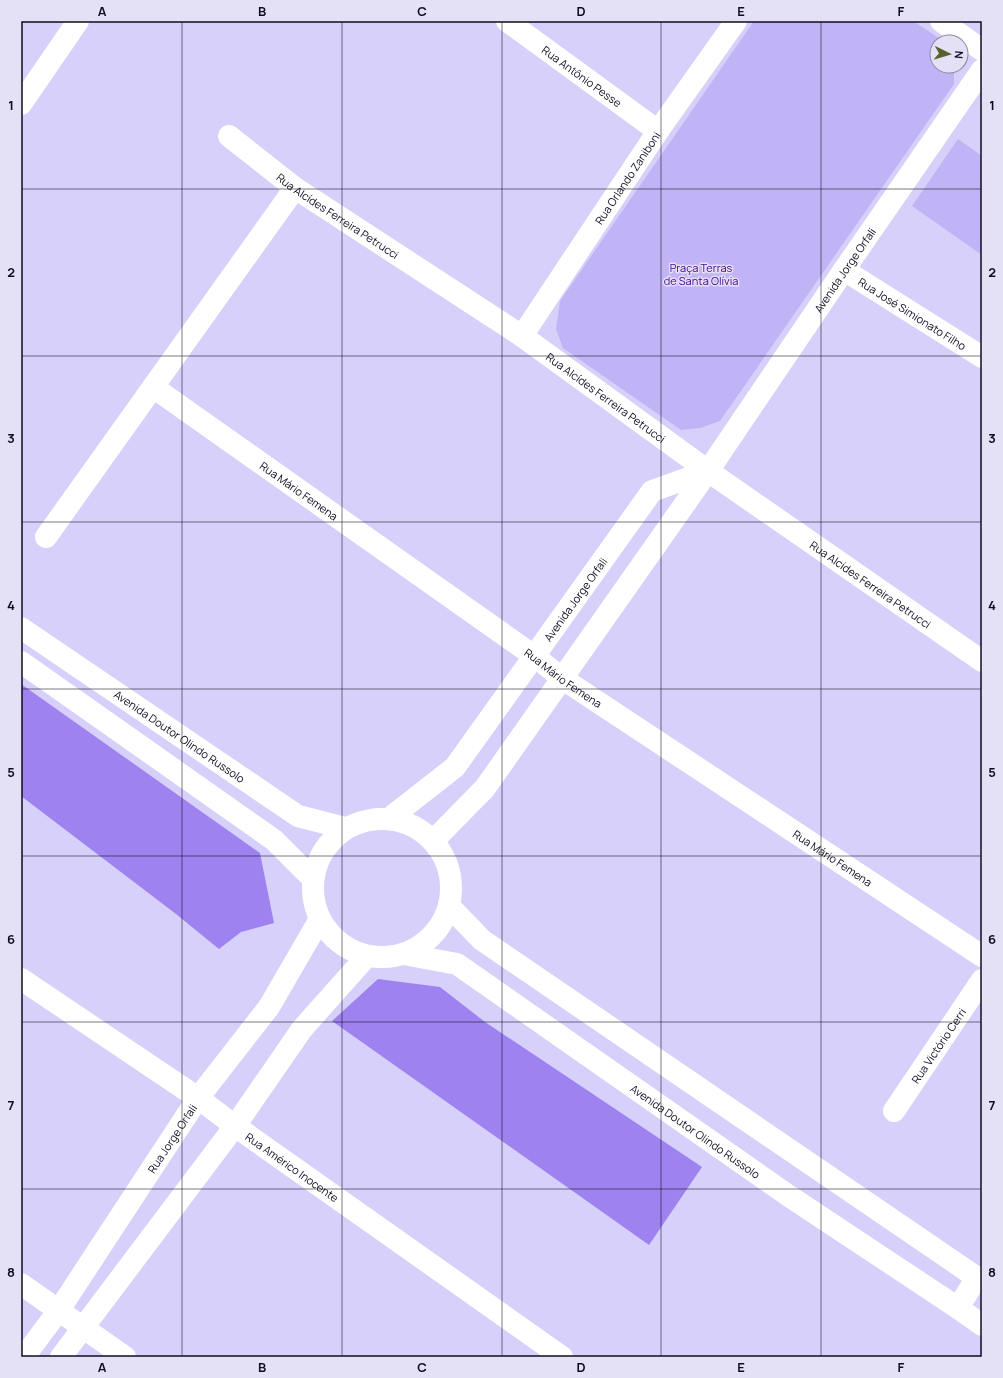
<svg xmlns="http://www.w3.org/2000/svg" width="1003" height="1378" viewBox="0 0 1003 1378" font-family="Manrope,sans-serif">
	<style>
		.green { fill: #c0b3f6 }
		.forest { fill: #9e82f0 }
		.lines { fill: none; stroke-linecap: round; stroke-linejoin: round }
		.minor { stroke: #fff; stroke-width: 22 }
		.grid { fill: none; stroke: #100b1e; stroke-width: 1; stroke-opacity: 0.55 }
		.labels { text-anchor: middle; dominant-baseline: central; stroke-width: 3; stroke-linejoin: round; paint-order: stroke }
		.street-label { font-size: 11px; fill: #100b1e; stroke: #e4e0f6 }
		.park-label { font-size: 11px; fill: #44038e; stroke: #e4e0f6 }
		.neatline { fill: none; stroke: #100b1e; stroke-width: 1.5 }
		.grid-label { font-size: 13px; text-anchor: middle; font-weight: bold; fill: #100b1e }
	</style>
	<rect width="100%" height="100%" fill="#d7d0fb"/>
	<g class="green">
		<path d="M754,21H913L945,42H937V66H954V84L720,421L700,428L681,430L563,348L556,329L560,301Z"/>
		<path d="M958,139L982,156V255L912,206Z"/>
	</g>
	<g class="forest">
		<path d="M21,684L260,853L274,923L241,932L219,949L176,914L21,796Z"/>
		<path d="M378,979L440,987L485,1022L702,1167L649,1245L332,1021Z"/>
	</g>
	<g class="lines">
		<g class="minor">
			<path id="s1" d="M507,21L658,131"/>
			<path d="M941,21L982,50"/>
			<path d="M21,104L78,21"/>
			<path id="s2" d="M229,136L295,188L522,336L708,471L982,661"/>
			<path id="s3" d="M844,270L982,357"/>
			<path id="s4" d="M522,336L658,131L736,21"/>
			<path id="s5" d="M153,387L534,656L563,679L982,956"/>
			<path id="s6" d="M708,471L844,270L982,70"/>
			<path d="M46,537L295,188"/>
			<path id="s7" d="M21,628L298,816L345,828"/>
			<path d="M21,662L274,840L313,879"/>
			<path id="s8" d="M390,818L455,767L652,491L708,471L485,788L434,840"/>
			<circle cx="382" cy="888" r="69"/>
			<path d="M449,906L482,940L982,1281"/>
			<path id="s9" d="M404,954L457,964L789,1196L958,1308L982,1325"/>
			<path id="s10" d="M21,979L198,1098L235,1126L562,1357"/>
			<path id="s11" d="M894,1111L982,980"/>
			<path d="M21,1284L125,1357"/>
			<path d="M958,1308L977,1277"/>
			<path id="s12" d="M24,1357L59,1310L198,1098L269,1007L320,919"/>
			<path d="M61,1357L235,1126L302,1029L367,956"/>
		</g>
	</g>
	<path class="grid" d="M182,21V1357M342,21V1357M502,21V1357M661,21V1357M821,21V1357M21,189H982M21,356H982M21,522H982M21,689H982M21,856H982M21,1022H982M21,1189H982"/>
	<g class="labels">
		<g class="street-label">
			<text stroke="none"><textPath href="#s1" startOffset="93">Rua Antônio Pesse</textPath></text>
			<text stroke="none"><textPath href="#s4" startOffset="190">Rua Orlando Zaniboni</textPath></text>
			<text stroke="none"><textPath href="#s2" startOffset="135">Rua Alcídes Ferreira Petrucci</textPath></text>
			<text stroke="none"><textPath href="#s6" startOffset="243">Avenida Jorge Orfali</textPath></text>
			<text stroke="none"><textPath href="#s3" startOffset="81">Rua José Simionato Filho</textPath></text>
			<text stroke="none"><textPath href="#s2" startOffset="459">Rua Alcídes Ferreira Petrucci</textPath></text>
			<text stroke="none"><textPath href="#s5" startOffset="179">Rua Mário Femena</textPath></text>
			<text stroke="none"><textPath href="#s2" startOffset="783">Rua Alcídes Ferreira Petrucci</textPath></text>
			<text stroke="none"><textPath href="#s8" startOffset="289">Avenida Jorge Orfali</textPath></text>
			<text stroke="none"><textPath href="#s5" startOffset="503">Rua Mário Femena</textPath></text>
			<text stroke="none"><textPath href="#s7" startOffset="192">Avenida Doutor Olindo Russolo</textPath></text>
			<text stroke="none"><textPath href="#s5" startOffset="827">Rua Mário Femena</textPath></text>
			<text stroke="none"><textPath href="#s11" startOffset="79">Rua Victório Cerri</textPath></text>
			<text stroke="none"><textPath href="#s9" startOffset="345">Avenida Doutor Olindo Russolo</textPath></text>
			<text stroke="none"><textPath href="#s12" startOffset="264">Rua Jorge Orfali</textPath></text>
			<text stroke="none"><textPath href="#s10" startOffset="330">Rua Américo Inocente</textPath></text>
		</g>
		<g class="park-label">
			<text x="701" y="267">Praça Terras<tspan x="701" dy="13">de Santa Olívia</tspan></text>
		</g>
	</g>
	<rect width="1003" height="1378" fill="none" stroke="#e4e0f6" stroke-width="44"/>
	<g transform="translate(949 54) rotate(95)"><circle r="19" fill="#e4e0f6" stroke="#8f8ba0"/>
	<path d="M0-3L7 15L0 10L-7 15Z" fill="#5b5f2d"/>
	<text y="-6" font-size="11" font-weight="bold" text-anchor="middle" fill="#100b1e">N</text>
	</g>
	<rect x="22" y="22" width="959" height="1334" class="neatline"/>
	<g class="grid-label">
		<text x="102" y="16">A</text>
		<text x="262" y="16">B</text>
		<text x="422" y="16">C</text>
		<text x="581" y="16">D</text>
		<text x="741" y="16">E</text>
		<text x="901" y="16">F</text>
		<text x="11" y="110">1</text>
		<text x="992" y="110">1</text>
		<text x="11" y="277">2</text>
		<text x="992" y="277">2</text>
		<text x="11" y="443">3</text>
		<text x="992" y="443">3</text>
		<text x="11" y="610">4</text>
		<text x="992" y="610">4</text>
		<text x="11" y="777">5</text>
		<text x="992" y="777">5</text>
		<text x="11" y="944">6</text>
		<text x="992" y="944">6</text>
		<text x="11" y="1110">7</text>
		<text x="992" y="1110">7</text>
		<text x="11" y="1277">8</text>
		<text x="992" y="1277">8</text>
		<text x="102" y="1372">A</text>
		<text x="262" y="1372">B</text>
		<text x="422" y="1372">C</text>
		<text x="581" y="1372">D</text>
		<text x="741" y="1372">E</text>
		<text x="901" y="1372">F</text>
	</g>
</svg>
